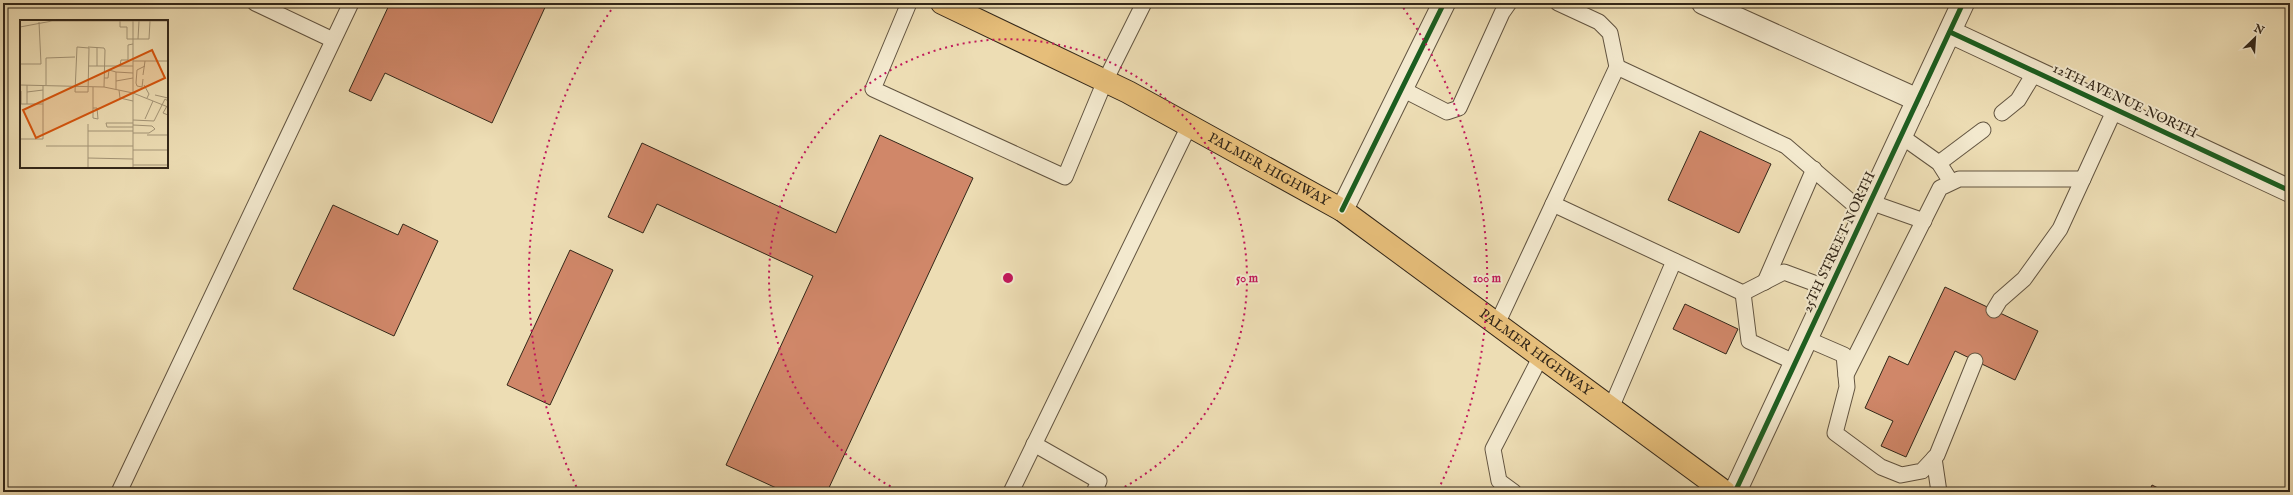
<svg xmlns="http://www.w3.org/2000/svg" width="2293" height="495" viewBox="0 0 2293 495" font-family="'IM FELL English',serif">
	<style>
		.building { fill: #d08769; stroke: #332719 }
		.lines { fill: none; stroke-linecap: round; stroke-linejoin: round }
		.service-casing { stroke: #625440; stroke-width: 17 }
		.minor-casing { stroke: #625440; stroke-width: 24 }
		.tertiary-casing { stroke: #625440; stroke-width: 24 }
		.primary-casing { stroke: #332719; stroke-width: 24 }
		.service { stroke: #f3e9ce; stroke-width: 15 }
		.minor { stroke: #f3e9ce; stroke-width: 22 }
		.tertiary { stroke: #f3e9ce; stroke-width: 22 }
		.primary { stroke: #e6be7a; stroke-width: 22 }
		.cycleway-casing { stroke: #f3e9ce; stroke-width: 8 }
		.cycleway { stroke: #1b5e20; stroke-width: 5 }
		.ring { fill: none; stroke: #c2185b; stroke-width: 2; stroke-dasharray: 2 4 }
		.labels { text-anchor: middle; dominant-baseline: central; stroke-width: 4; stroke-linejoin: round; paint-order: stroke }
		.street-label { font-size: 14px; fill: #332719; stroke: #f3e9ce }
		.inset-road { fill: none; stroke: #a39476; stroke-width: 1 }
		.view { fill: #d6540d; fill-opacity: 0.15; stroke: #d6540d; stroke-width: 2 }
		.inset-edge { fill: none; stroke: #332719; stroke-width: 2 }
		.centre { fill: #c2185b; stroke: #f3e9ce; stroke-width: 2 }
		.ring-label { font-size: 12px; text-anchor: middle; font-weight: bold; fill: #c2185b; stroke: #f3e9ce; stroke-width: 4; stroke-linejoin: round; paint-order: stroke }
	</style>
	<rect width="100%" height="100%" fill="#edddb4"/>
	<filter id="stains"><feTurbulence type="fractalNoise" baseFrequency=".005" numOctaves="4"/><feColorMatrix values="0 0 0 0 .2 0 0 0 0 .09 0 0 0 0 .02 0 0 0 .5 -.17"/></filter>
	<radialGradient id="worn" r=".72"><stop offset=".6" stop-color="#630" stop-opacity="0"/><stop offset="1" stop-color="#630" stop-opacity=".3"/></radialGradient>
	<g class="building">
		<path d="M390,3H547L492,123L385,73L371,101L349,91Z"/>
		<path d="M1700,131L1771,164L1739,233L1668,200Z"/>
		<path d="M880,135L973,178L827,492H785L726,465L813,276L657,204L643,233L608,217L642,143L836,233Z"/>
		<path d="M333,205L398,235L403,224L438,241L394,336L293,289Z"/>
		<path d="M570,250L613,270L550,405L507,385Z"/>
		<path d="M1945,287L2038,331L2015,380L1955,351L1906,457L1881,446L1893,421L1865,408L1889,356L1908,365Z"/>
		<path d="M1685,304L1738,329L1726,354L1673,329Z"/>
		<path d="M2152,485L2166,492H2149Z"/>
	</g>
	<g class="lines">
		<defs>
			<g id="service">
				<path d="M255,3L333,40"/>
				<path d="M909,3L873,89L1065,177L1105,81L1144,3"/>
				<path d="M1558,3L1599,22L1610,33L1617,67"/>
				<path d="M1402,89L1447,112L1459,108L1502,13L1509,3"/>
				<path d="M2002,113L2018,100L2035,72"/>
				<path d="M1901,136L1939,163L1951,182"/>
				<path d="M1939,163L1983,130"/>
				<path d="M1870,202L1924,221"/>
				<path d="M1553,204L1743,293L1784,272L1830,289"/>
				<path d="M1765,282L1814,169"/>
				<path d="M1743,293L1749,341L1796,363"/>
				<path d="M1994,310L2000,300L2024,279L2060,229L2115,109"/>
				<path d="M1497,324L1617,67L1786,146L1865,214"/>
				<path d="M1807,339L1844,355L1847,387L1835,433L1881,467L1901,475L1922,471L1937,455L1975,361"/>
				<path d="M1846,375L1940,188L1959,179H2083"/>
				<path d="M1611,408L1674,261"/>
				<path d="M1034,444L1099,481L1094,492"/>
				<path d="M1934,458L1939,492"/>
				<path d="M119,492L351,3"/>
				<path d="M1011,492L1189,126"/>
				<path d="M1514,492L1499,481L1493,449L1541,356"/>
			</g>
			<g id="minor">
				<path d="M1703,3L1918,100"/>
				<path d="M1950,32L2290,191"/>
				<path d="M1342,210L1444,3"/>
			</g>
			<path id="tertiary" d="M1735,492L1963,3"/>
			<g id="primary">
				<path id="s1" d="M942,3L1128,92L1342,210L1725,492"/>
			</g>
		</defs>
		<use href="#service" class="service-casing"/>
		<use href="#minor" class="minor-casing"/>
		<use href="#tertiary" class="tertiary-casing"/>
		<use href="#primary" class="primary-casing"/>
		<use href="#service" class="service"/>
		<use href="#minor" class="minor"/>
		<use href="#tertiary" class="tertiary"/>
		<use href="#primary" class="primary"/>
		<defs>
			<g id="cycleway">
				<path d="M1950,32L2290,191"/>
				<path d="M1342,210L1444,3"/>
				<path d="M1735,492L1963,3"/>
			</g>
		</defs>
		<use href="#cycleway" class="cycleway-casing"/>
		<use href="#cycleway" class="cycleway"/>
	</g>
	<g class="ring">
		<path d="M901 492A239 239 0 1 1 1115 492"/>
		<path d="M579 492A479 479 0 0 1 616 3M1400 3A479 479 0 0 1 1437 492"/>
	</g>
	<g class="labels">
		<g class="street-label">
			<text transform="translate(2125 101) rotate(25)">12TH AVENUE NORTH</text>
			<text stroke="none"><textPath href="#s1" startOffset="367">PALMER HIGHWAY</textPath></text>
			<text transform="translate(1839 242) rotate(-65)">25TH STREET NORTH</text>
			<text stroke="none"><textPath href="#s1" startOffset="691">PALMER HIGHWAY</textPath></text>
		</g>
	</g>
	<g transform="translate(20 20)">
		<rect width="148" height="148" fill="#edddb4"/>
		<path class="inset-road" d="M113,0V148M100,1V7H107V19H129L130,1M0,7L32,1H148M118,19L119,1M57,27L69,28L68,72H55ZM68,27L84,28L85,30L84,67M113,41H148M0,44H21L19,2M68,46H113M77,46V27M100,46L101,40H108V25L113,24M123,55L125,41M84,58H88L89,50L96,52M96,61L113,58M116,63L117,50L125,46M116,63L117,66L122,67L123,59M0,65L84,67L113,73L148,87M7,65V84M26,65V38L55,37M124,65L129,74L127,78M96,69V52L113,53M99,70L100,78L113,81M1,71V84M7,72L23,70M135,75L148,78M0,84H23M147,86L143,93L148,95M73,88H77L78,99L73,98V67M125,99L133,81M113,100L134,101L145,79L148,81M113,103H86L87,107H113M68,104V148M113,105L132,106L135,109L129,113H113M68,111H113M127,115H148M0,119H23V65M26,126H113M113,130H148M68,138L113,139M113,145H148"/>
		<path class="view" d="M132,30L145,58L16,118L3,90Z"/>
		<rect width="148" height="148" class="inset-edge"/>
	</g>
	<circle cx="1008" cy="278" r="6" class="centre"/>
	<g class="ring-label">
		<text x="1247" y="282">50 m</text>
		<text x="1487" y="282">100 m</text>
	</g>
	<rect width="2293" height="495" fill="none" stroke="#edddb4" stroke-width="16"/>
	<rect x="4" y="4" width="2285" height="487" fill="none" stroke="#332719" stroke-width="2"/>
	<rect x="8" y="8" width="2277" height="479" fill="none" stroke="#332719"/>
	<g transform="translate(2255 38) rotate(25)" stroke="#f3e9ce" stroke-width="3" paint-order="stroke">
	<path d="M0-3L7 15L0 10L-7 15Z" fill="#332719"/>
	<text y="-6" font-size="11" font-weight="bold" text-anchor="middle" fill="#332719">N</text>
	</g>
	<rect width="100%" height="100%" filter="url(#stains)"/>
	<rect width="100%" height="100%" fill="url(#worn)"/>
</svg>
